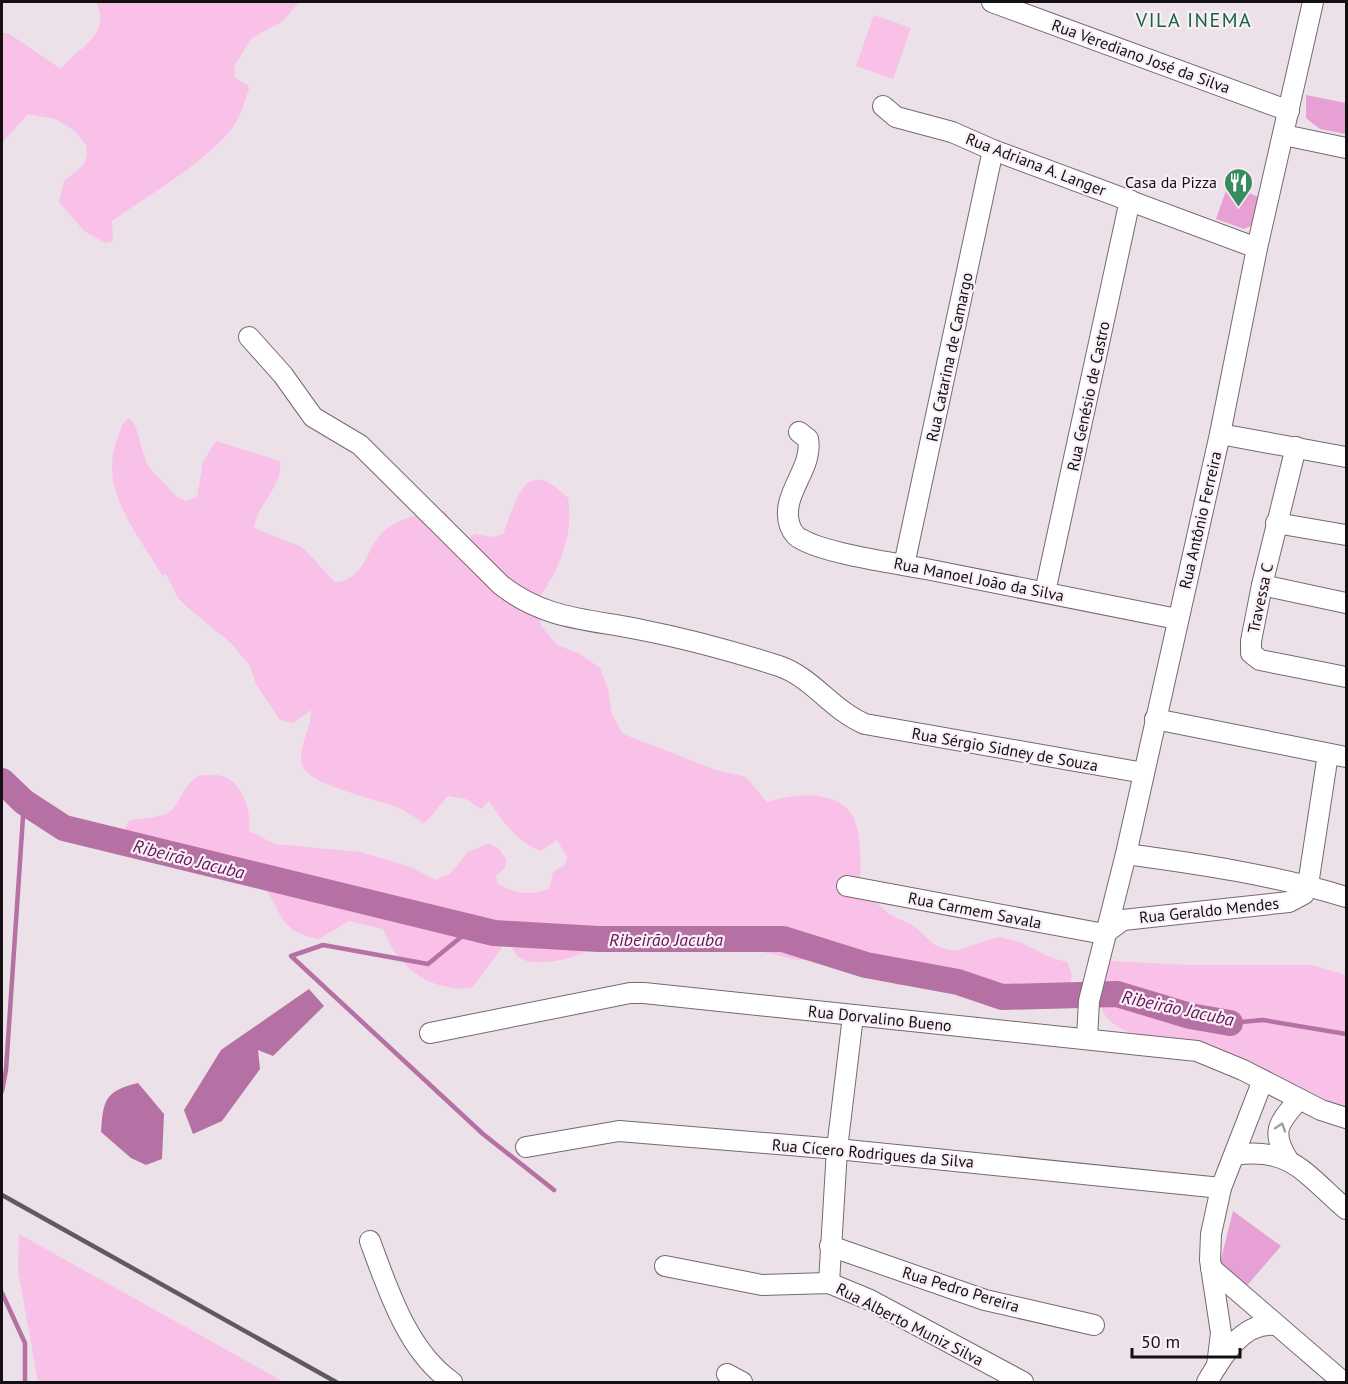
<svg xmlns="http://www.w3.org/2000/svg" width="1348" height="1384" viewBox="0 0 1348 1384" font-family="'PT Sans',sans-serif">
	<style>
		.green { fill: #f9c0e8 }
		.water { fill: #b571a3 }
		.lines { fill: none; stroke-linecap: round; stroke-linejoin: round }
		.stream { stroke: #b571a3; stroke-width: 4.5 }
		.river { stroke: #b571a3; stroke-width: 26 }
		.building { fill: #e7a0d3 }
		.minor-casing { stroke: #746a70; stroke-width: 22 }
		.minor { stroke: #fff; stroke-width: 20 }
		.rail { stroke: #60595e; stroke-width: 4.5 }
		.oneway { stroke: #a19fa0 }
		.labels { text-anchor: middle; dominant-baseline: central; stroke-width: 4.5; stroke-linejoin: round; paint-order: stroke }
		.street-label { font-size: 16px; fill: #130f12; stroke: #f9eff6 }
		.poi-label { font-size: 16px; fill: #130f12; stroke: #f9eff6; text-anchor: end }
		.water-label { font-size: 18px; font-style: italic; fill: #671456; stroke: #f9eff6 }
		.quarter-label { font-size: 20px; letter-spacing: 1.5px; fill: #11663f; stroke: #f9eff6 }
	</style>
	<rect width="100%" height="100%" fill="#ece1e9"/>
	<g class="green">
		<path d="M96,2H299L283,21L252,38L234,66L235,78L248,85L249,89C244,103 240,118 230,131C199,167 151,193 112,221L113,241L106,243L84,231L59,202L64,181L83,166L87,156L86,145L74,130L55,119L28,114L2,143V33H8L61,69C78,46 112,36 96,2Z"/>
		<path d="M874,15L911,28L893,79L856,66Z"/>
		<path d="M129,418L135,425L147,465L177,497L186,501L197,497L203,462L216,441L280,461C284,485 257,504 254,528L302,547L335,582C364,581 366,549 382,533C398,518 424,512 445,511L452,522L459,550L474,534L494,537L503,534C518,497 525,455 568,498C574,536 559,570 537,601L541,626L557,645L580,654L600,668L608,689L612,714L623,734L716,770L746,777L767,802C794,793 846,788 856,824C862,845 860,868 861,889L889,914L914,926L935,945L948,950H958L998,937L1020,942L1052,958L1067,962L1072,975L1070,986C1039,1008 982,978 947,976C931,976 913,982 897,985L871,967L858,963L850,970L824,960H798L699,937L656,936L593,946C578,959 546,965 527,961C518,959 514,952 510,945H504L472,988C430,992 398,968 383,929L349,921L319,939C269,930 285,900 254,880C236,869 211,873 191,870C174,868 157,862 141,858L125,829L129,821C140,818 155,818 166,814C180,807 182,787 195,778C201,774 207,775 214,775C240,775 252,808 249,831L275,844L360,852L411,867L435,880L450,874L468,852L489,843L499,849L506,859L505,868L496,876L497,883C515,894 530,896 549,889L553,872L565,865L567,857L557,840L541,851C517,842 503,822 489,801L481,809L466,799L448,796C440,803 431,820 423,823C416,818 408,812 399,808C380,800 308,785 302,765C297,747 312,729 311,710L293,723L280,720L256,684L250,666L231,643L188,608L178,598L166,574L162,575C137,533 97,488 118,437C121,430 122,422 129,418Z"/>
		<path d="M1109,961L1189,965H1311L1346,975V1110C1291,1082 1238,1055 1176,1041C1151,1035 1122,1038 1105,1015C1096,1003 1106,976 1109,961Z"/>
		<path d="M19,1234L284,1382H38L18,1270Z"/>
	</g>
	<g class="water">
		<path d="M309,989L324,1006L273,1056L258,1050L260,1069L222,1121L193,1134L184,1110L221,1050Z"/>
		<path d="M138,1083L164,1114L162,1159L146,1165L131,1158L101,1132C103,1100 105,1091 138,1083Z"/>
	</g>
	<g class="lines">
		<g class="stream">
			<path d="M472,928L428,964L323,945L291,956L483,1134L554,1190"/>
			<path d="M1230,1023L1263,1020L1346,1034"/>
			<path d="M2,1091L6,1070L24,802"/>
			<path d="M2,1293L25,1343V1382"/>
		</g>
		<path class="river" d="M2,781L24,802L64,828L494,933L598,939H783L866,965L958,982L1002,997L1117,994L1190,1016L1230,1023"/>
	</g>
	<g class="building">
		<path d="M1306,95L1346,103V134L1320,129L1306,118Z"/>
		<path d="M1228,185L1259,197L1251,226L1244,229L1216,219Z"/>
		<path d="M1233,1211L1281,1246L1244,1289L1220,1263Z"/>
	</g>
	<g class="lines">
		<defs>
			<g id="minor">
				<path d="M992,2L1289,111"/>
				<path d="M883,106L896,117L952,132L993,150L1257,248"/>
				<path d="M1284,135L1346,148"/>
				<path d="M249,337L283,375L313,417L360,445L501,585C545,620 590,619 642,630C688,639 735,652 779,666C812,677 833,711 865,724L1144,773"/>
				<path d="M799,432L808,439C814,469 779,495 790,526C792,531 796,537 801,539C827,554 894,563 926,569C1009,585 1093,602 1177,619"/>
				<path d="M1220,434L1346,457"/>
				<path d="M1296,447L1262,585L1251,641V653L1260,660L1346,677"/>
				<path d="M1276,523L1346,535"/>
				<path d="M904,565L993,150"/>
				<path d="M1262,585L1346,603"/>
				<path d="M1045,592L1130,200"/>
				<path d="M1155,719L1346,757"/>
				<path d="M1126,854C1200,864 1274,875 1346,897"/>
				<path d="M847,886L1104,934L1123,920L1289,902L1304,894L1308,885L1328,754"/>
				<path d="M430,1033L630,993H644L1197,1051L1243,1070L1321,1110L1346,1118"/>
				<path d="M1087,1038L1089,1001L1126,854L1220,434L1257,248L1313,2"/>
				<path d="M526,1147L619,1131L837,1149L1221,1188"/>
				<path d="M1235,1155C1291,1146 1307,1176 1346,1209"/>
				<path d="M1287,1158C1270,1130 1280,1122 1299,1099"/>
				<path d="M370,1241C388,1290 408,1352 452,1382"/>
				<path d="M830,1246L985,1300L1094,1325"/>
				<path d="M665,1266L762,1285L829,1283L870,1300L1023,1382"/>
				<path d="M1211,1268L1343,1382"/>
				<path d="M829,1283L837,1149L853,1016"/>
				<path d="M1217,1366L1221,1333L1210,1260L1211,1234L1221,1188L1263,1080"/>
				<path d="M727,1374L742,1382"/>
				<path d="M1207,1382C1221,1358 1242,1322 1274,1325"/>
			</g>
		</defs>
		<use href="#minor" class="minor-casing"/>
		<use href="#minor" class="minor"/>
		<path class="rail" d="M2,1195L336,1382"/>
	</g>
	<defs><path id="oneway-chevron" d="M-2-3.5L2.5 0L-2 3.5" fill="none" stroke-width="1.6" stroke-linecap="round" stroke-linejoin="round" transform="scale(1.5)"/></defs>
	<use class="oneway" href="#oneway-chevron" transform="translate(1281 1127) rotate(-72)"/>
	<defs>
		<symbol id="restaurant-pin" viewBox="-11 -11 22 30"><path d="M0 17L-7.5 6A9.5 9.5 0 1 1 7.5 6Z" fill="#378c60" stroke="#f9eff6"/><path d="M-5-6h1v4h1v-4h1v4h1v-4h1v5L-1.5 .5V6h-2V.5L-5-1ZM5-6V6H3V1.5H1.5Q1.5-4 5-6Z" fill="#fff"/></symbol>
	</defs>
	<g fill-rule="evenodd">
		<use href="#restaurant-pin" x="1222" y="166" width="33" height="45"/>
	</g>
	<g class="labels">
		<g class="street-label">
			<text transform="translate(1141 56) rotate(20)">Rua Verediano José da Silva</text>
			<text transform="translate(1036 164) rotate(21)">Rua Adriana A. Langer</text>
			<text transform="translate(949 357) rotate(-78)">Rua Catarina de Camargo</text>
			<text transform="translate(1088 396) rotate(-78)">Rua Genésio de Castro</text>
			<text transform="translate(1200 520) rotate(-77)">Rua Antônio Ferreira</text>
			<text transform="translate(979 579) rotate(11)">Rua Manoel João da Silva</text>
			<text transform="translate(1260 598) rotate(-78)">Travessa C</text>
			<text transform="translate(1005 749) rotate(10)">Rua Sérgio Sidney de Souza</text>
			<text transform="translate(975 910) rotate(11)">Rua Carmem Savala</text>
			<text transform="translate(1209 910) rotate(-6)">Rua Geraldo Mendes</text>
			<text transform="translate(880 1018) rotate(6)">Rua Dorvalino Bueno</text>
			<text transform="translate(873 1153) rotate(5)">Rua Cícero Rodrigues da Silva</text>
			<text transform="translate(961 1289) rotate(17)">Rua Pedro Pereira</text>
			<text transform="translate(910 1324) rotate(27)">Rua Alberto Muniz Silva</text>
		</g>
		<g class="poi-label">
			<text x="1217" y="182">Casa da Pizza</text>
		</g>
		<g class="water-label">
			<text transform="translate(189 859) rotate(14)">Ribeirão Jacuba</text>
			<text x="666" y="939">Ribeirão Jacuba</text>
			<text transform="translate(1178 1008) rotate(12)">Ribeirão Jacuba</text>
		</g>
		<g class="quarter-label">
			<text x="1194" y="20">VILA INEMA</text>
		</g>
	</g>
	<rect width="1348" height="1384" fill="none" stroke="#130f12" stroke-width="6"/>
	<path d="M1132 1348v9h108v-9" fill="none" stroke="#130f12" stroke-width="3"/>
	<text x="1141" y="1348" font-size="18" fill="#130f12" stroke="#f9eff6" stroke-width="4.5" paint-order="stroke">50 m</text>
</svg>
